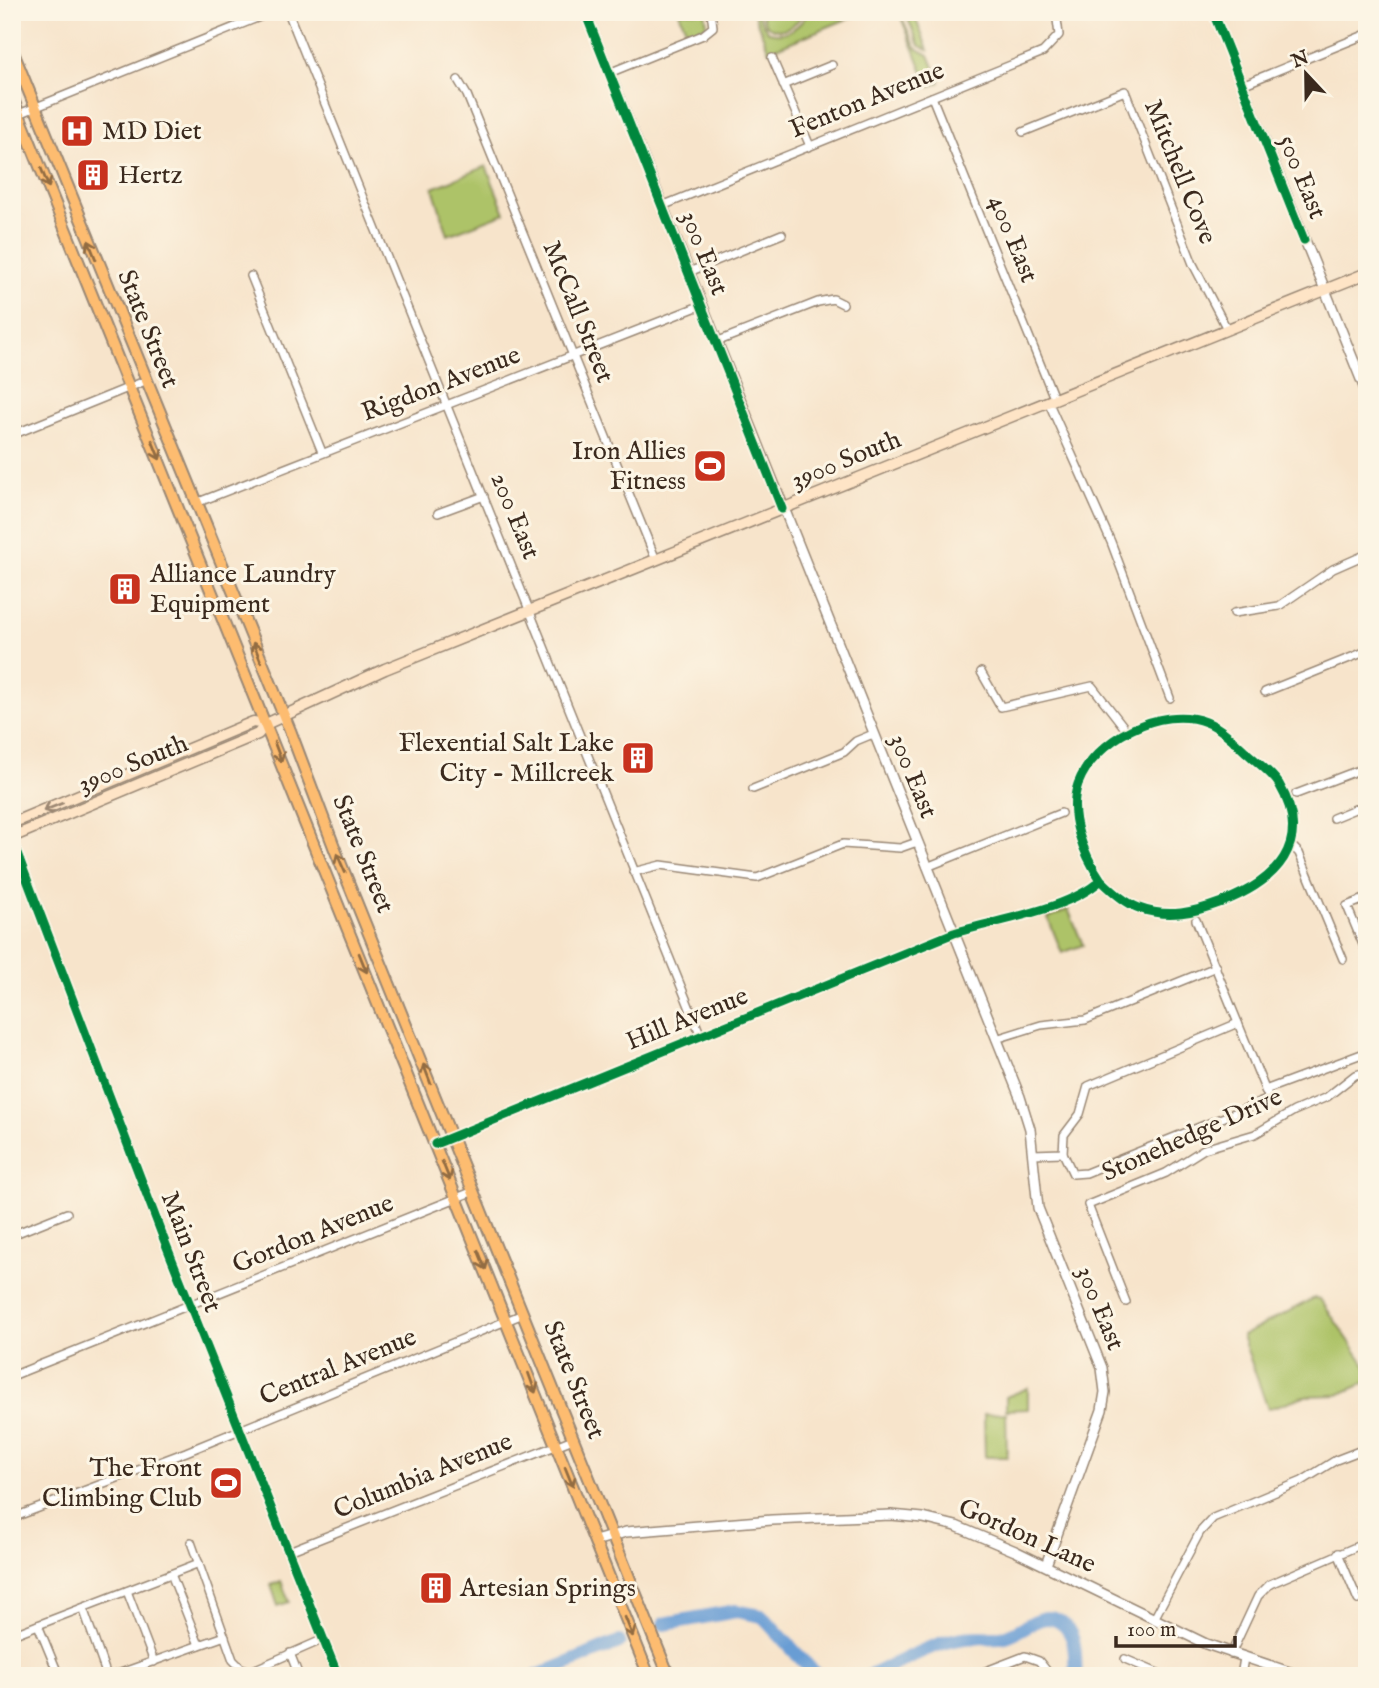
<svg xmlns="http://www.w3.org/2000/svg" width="1379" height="1688" viewBox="0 0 1379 1688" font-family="'IM FELL English',serif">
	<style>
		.green { fill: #adc367; stroke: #747642; stroke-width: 2 }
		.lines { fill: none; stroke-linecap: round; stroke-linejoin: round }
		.river { stroke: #699dd4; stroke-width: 14 }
		.minor-casing { stroke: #998774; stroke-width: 10 }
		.tertiary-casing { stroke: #998774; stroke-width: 12 }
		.secondary-casing { stroke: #998774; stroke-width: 13 }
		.primary-casing { stroke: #998774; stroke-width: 14 }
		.minor { stroke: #fff; stroke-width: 7 }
		.tertiary { stroke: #fff; stroke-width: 9 }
		.secondary { stroke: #fee4c6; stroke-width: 10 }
		.primary { stroke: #fdbc70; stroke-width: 10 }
		.cycleway-casing { stroke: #fcf5e5; stroke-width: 13 }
		.cycleway { stroke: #00873e; stroke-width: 9 }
		.oneway { stroke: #926c43 }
		.oneway2 { stroke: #9c8772 }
		.labels { text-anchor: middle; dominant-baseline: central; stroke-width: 6; stroke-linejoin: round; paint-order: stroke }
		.street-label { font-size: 26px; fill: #3b2a1e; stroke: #fcf5e5 }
		.poi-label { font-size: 26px; fill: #3b2a1e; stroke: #fcf5e5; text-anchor: start }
	</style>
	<rect width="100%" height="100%" fill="#fcf5e5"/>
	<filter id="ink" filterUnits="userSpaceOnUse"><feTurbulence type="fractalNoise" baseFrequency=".0143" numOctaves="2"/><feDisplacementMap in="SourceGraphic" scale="14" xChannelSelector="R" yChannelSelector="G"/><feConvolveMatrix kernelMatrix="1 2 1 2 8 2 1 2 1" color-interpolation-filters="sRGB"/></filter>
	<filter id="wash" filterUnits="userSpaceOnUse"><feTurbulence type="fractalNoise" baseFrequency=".00686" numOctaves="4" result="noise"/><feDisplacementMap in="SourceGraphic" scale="28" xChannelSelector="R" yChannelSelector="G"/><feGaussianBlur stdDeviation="1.57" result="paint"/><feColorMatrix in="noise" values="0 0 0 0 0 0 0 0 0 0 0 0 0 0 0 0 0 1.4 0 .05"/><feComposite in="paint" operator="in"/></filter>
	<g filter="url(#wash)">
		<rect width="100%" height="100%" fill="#f7e4cb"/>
		<g class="green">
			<path d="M679,12H705L707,25L688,35Z"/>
			<path d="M753,12H756L767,31C784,38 800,28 808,12H864L769,51Z"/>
			<path d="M760,12H805C795,26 781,36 766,25Z"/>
			<path d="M899,12L916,48L929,55L940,82L929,87Z"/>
			<path d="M905,12H913L928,50L919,45Z"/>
			<path d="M486,166L505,213L448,235L433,188Z"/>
			<path d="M1068,909L1083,945L1062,953L1048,918Z"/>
			<path d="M1314,1298L1320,1299L1367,1367V1382L1338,1395L1304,1396L1268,1409L1242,1336Z"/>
			<path d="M1028,1388V1409L1006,1410V1397Z"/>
			<path d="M1006,1413L1007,1457H985L984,1414Z"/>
			<path d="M281,1581L289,1602L278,1606L271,1585Z"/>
		</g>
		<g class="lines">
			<g class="river">
				<path d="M664,1624L736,1611L762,1616L817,1676"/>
				<path d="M537,1676L619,1642"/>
				<path d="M869,1676C899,1663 931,1643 964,1638C978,1636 993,1639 1006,1636C1025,1631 1041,1609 1060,1622C1079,1635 1074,1658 1076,1676"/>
			</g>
		</g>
	</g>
	<g filter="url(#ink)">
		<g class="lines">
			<defs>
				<g id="minor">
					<path d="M288,12L701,1036"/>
					<path d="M772,58L810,146"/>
					<path d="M609,73L703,35L713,27L711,12"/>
					<path d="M458,80L467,95L656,560"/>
					<path d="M783,85L832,65"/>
					<path d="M1242,85L1367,34"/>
					<path d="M932,97L1054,398"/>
					<path d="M19,114L272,12"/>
					<path d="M1023,132L1125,91L1193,264L1227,329"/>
					<path d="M662,206L1043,52L1059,35L1056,12"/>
					<path d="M689,272L782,234"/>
					<path d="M251,276L322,452"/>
					<path d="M716,342L818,302L833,299L843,304"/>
					<path d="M1048,401L1111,542L1170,698"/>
					<path d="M12,435L145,381"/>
					<path d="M196,503L702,305"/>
					<path d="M438,513L484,496"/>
					<path d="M1234,613L1279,606L1333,569L1367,554"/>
					<path d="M981,672L1001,707L1092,686L1127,731"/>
					<path d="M1265,692L1367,651"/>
					<path d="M753,789L844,752L856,741L873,734"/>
					<path d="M1296,794L1367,767"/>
					<path d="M1333,818L1367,804"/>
					<path d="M1289,843L1299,853L1343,959"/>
					<path d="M927,867L1061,813"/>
					<path d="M633,872L661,865L757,878L843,844L900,848L917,842"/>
					<path d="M1367,898L1347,906L1367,954"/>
					<path d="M996,1039L1041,1025L1085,1020L1216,967"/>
					<path d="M1265,1090L1367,1052"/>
					<path d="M435,1144L954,933C996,920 1069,910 1101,880C1112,891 1125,903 1139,908C1168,919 1195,912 1222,902C1276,881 1314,844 1279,784C1272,773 1258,763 1248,754C1236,743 1222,728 1206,722C1161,704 1094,740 1078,784C1067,815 1084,855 1101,880"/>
					<path d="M1063,1153L1073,1174L1086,1173L1269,1099L1196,920"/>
					<path d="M1032,1154L1063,1153L1064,1135L1080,1114L1088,1086L1238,1023"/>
					<path d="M12,1235L67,1213"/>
					<path d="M1126,1302L1088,1205L1166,1173L1204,1149L1255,1134L1294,1111L1327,1097L1355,1075L1367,1072"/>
					<path d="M12,1376L474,1191"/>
					<path d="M12,1518L186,1452L523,1314"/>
					<path d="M191,1542L233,1660L241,1668L251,1671L324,1639"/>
					<path d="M289,1551L573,1439"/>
					<path d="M1338,1553L1358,1600"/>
					<path d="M171,1574L199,1645"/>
					<path d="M127,1591L154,1662"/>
					<path d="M83,1608L107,1676"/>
					<path d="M1154,1619L1200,1532L1213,1518L1302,1481L1336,1460L1367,1448"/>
					<path d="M38,1625L59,1676"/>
					<path d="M12,1635L199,1563"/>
					<path d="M290,1653L299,1676"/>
					<path d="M1231,1654L1258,1596L1270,1584L1367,1542"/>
					<path d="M1125,1659L1165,1676"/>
					<path d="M112,1676L225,1636"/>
					<path d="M973,1676L1025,1656L1039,1661L1051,1676"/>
					<path d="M1241,1676L1244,1658"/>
				</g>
				<g id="tertiary">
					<path d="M585,12L1020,1097L1030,1129L1038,1208L1102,1368L1105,1392L1102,1410L1046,1565"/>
					<path d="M1213,12L1367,394"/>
					<path d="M12,840L161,1232L338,1676"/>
					<path d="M595,1541L626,1532L772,1520L891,1515L923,1518L956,1526L1015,1551L1206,1644L1301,1676"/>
				</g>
				<g id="secondary">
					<path d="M12,823L253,722L266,724"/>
					<path d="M12,837L258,734L266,724L385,669L1367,273"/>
				</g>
				<g id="primary">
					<path d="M12,50L291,733L336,852L669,1676"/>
					<path d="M12,97L649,1676"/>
				</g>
			</defs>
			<use href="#minor" class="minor-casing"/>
			<use href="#tertiary" class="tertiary-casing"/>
			<use href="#secondary" class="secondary-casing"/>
			<use href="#primary" class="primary-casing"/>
			<use href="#minor" class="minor"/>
			<use href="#tertiary" class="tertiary"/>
			<use href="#secondary" class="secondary"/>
			<use href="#primary" class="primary"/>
			<defs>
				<g id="cycleway">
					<path d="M585,12L782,509"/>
					<path d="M1213,12L1304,240"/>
					<path d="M12,840L161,1232L338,1676"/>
					<path d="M435,1144L954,933C996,920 1069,910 1101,880C1112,891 1125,903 1139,908C1168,919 1195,912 1222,902C1276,881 1314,844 1279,784C1272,773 1258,763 1248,754C1236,743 1222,728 1206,722C1161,704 1094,740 1078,784C1067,815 1084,855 1101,880"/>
				</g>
			</defs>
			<use href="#cycleway" class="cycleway-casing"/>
			<use href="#cycleway" class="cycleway"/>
		</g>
		<defs><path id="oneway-shaft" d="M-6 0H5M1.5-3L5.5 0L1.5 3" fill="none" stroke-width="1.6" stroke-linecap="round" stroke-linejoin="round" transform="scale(1.75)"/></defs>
		<g class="oneway">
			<use href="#oneway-shaft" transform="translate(45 178) rotate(68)"/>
			<use href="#oneway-shaft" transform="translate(92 250) rotate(-112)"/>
			<use href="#oneway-shaft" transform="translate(156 450) rotate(68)"/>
			<use href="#oneway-shaft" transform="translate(257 652) rotate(-112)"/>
			<use href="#oneway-shaft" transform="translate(278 752) rotate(69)"/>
			<use href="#oneway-shaft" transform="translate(341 863) rotate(-114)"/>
			<use href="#oneway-shaft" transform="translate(363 963) rotate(68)"/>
			<use href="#oneway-shaft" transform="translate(427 1074) rotate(-111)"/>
			<use href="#oneway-shaft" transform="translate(446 1171) rotate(68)"/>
			<use href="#oneway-shaft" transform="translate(482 1260) rotate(68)"/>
			<use href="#oneway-shaft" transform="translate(532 1383) rotate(70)"/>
			<use href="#oneway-shaft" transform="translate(569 1477) rotate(68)"/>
			<use href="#oneway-shaft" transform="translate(629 1627) rotate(68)"/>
		</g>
		<use class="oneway2" href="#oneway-shaft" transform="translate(53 807) rotate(158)"/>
	</g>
	<defs>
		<symbol id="hospital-square" viewBox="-11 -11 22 22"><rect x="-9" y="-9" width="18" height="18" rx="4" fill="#c8321e" stroke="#fcf5e5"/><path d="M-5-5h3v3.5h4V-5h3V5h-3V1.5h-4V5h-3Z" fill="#fff"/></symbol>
		<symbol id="building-square" viewBox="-11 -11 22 22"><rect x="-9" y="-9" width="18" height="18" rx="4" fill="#c8321e" stroke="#fcf5e5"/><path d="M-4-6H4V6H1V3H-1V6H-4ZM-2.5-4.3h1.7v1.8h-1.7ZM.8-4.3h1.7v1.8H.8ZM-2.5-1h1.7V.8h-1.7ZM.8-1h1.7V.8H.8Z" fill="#fff"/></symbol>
		<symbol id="stadium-square" viewBox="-11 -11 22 22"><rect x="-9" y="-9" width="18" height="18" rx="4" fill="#c8321e" stroke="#fcf5e5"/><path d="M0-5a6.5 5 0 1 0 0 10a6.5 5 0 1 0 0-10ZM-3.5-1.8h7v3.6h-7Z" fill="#fff"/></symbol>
	</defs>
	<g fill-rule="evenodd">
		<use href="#hospital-square" x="58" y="112" width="38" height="38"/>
		<use href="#building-square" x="74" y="156" width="38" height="38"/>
		<use href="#stadium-square" x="691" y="447" width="38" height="38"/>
		<use href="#building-square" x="106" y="570" width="38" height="38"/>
		<use href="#building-square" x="619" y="739" width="38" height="38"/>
		<use href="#stadium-square" x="207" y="1464" width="38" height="38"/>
		<use href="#building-square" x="417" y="1569" width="38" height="38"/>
	</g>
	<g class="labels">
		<g class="street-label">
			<text transform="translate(867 100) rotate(-22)">Fenton Avenue</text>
			<text transform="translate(1180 172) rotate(68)">Mitchell Cove</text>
			<text transform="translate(1302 177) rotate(68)">500 East</text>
			<text transform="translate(1013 239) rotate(68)">400 East</text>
			<text transform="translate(704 253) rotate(68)">300 East</text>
			<text transform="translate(578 312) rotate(68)">McCall Street</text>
			<text transform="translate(148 329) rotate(68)">State Street</text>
			<text transform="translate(441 384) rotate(-21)">Rigdon Avenue</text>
			<text transform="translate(846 460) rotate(-22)">3900 South</text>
			<text transform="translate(515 516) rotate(68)">200 East</text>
			<text transform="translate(133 764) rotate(-22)">3900 South</text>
			<text transform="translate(913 776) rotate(68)">300 East</text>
			<text transform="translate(363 854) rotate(68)">State Street</text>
			<text transform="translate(687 1019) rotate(-22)">Hill Avenue</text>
			<text transform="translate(1192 1135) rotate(-24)">Stonehedge Drive</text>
			<text transform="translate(313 1234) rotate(-22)">Gordon Avenue</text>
			<text transform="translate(191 1252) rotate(69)">Main Street</text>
			<text transform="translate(1100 1308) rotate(68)">300 East</text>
			<text transform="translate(338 1367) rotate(-22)">Central Avenue</text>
			<text transform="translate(574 1380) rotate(68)">State Street</text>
			<text transform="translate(423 1476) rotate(-22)">Columbia Avenue</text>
			<text transform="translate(1027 1536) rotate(24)">Gordon Lane</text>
		</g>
		<g class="poi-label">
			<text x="102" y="131">MD Diet</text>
			<text x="118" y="175">Hertz</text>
			<text x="686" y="451" text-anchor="end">Iron Allies<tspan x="686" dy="30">Fitness</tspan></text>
			<text x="150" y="574">Alliance Laundry<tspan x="150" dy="30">Equipment</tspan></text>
			<text x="614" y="743" text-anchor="end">Flexential Salt Lake<tspan x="614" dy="30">City - Millcreek</tspan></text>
			<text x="202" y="1468" text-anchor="end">The Front<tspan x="202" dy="30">Climbing Club</tspan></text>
			<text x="460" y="1588">Artesian Springs</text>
		</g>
	</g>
	<rect width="1379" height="1688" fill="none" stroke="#fcf5e5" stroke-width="42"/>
	<g transform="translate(1306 74) rotate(338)" stroke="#fcf5e5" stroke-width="5" paint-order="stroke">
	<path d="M0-5L12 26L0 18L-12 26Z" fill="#3b2a1e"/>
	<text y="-10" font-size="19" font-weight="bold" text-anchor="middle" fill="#3b2a1e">N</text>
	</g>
	<path d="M1116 1636v10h119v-10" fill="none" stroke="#3b2a1e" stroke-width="3.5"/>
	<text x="1127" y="1636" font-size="21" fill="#3b2a1e" stroke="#fcf5e5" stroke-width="5" paint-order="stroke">100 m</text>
</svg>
